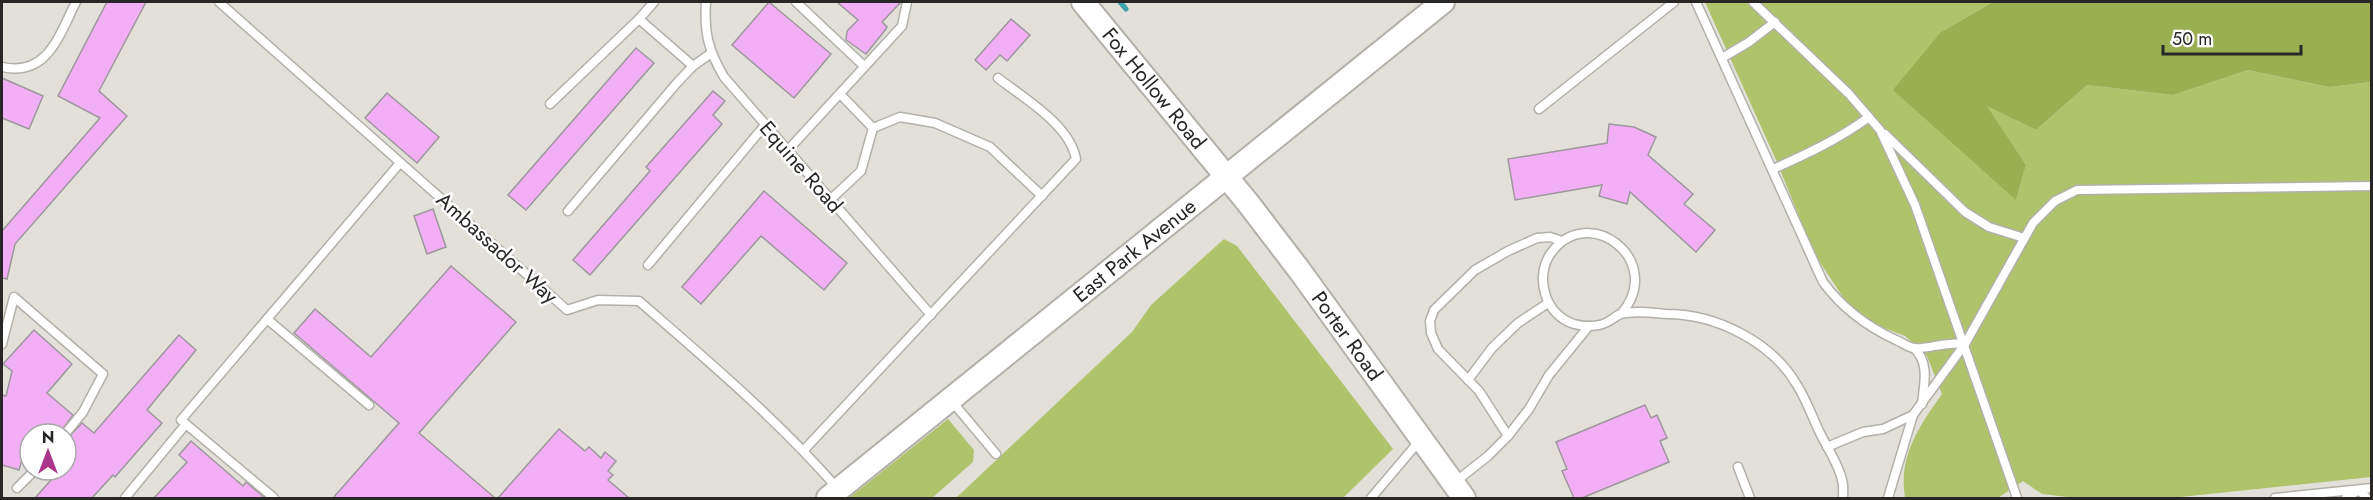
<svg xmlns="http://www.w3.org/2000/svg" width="2373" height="500" font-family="Jost,sans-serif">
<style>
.green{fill:#afc36b}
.forest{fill:#9aae52}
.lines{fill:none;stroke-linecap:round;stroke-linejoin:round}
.stream{stroke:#40a1ad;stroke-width:5}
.building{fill:#f2aff5;stroke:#9d989d;stroke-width:1.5}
.lane-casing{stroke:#b2b0a9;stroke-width:11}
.secondary-casing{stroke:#b2b0a9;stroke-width:26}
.lane{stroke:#fff;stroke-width:8}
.secondary{stroke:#fff;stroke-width:22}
.labels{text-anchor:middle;stroke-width:5;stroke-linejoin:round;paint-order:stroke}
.street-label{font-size:21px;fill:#282725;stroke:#fff}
</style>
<rect width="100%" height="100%" fill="#e2e0d9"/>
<g class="green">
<path d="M1705 2H1993L1941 32 2016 200 2026 165 1986 105 2036 130 2087 85 2173 95 2248 70 2329 87 2371 82V477L2171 498H2076L2042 494 2023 481 1998 498 1905 497C1898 456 1920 425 1942 394L1927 356 1905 336 1871 323 1847 303 1815 255 1776 160Z"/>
<polygon points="1224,239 1237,246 1393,449 1343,498 956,498 1132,332 1151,305"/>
<polygon points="948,419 974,450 973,462 932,498 849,498"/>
</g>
<polygon class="forest" points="1993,2 2371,2 2371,82 2329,87 2248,70 2173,95 2087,85 2036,130 1987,106 2026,165 2016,200 1893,90 1941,32"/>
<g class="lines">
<polyline class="stream" points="1120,2 1126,9"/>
</g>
<g class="building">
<polygon points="107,2 146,2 99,91 127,116 15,244 7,279 2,278 2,231 100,118 58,96"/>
<polygon points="769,2 831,54 794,98 732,45"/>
<polygon points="837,2 901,2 882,22 887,27 886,29 866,54 846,40 847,31 858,20"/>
<polygon points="1011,19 1030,35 1007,61 1000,55 986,70 975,60"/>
<polygon points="636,48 654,63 526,210 508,195"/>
<polygon points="2,78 43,96 29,129 2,118"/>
<polygon points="713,91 725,101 713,115 722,124 590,275 573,260 650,171 646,167"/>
<polygon points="387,93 439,137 417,163 365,118"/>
<polygon points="1609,124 1634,127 1656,137 1648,155 1693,194 1684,204 1715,230 1696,252 1630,192 1627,204 1599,196 1602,185 1515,200 1508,159 1607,143"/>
<polygon points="764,191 847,263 824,290 761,236 701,304 682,287"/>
<polygon points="433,209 446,247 427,254 414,216"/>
<polygon points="451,266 516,322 419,433 495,498 333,498 399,423 294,333 315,309 371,357"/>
<polygon points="34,330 72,364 47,393 73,415 59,434 29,434 19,470 2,465 2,395 6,396 12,371 3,364"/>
<polygon points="179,335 196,350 147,410 162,423 115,477 113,475 92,498 35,498 60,470 66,470 66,440 82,423 94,433"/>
<polygon points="1645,405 1651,418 1657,415 1667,438 1660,441 1669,462 1582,498 1574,498 1562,471 1567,469 1556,442"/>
<polygon points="559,429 585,451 589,447 601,458 605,452 616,461 608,471 613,475 608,480 629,498 498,498"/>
<polygon points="191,441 243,486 246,482 265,498 154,498 187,462 179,455"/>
</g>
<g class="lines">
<defs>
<g id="lane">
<path d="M219 2 567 310 598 300 639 301C708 361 778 420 838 489"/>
<path d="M706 2C704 32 708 50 724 77L931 315"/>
<polyline points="796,2 864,66"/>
<path d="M1696 2 1823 282C1842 308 1866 326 1896 340 1901 342 1908 347 1913 348 1925 350 1947 341 1965 344"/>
<polyline points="1753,2 1849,94 1880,130 1915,205 2017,498"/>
<polyline points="639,19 654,2"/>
<polyline points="1722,58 1749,42 1775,22"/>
<path d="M2 67C48 77 59 35 76 2"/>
<polyline points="840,94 873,128"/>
<polyline points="550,104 639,19 693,66"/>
<polyline points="1539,109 1674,2"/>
<polyline points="1885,134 1965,212 1989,227 2024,238"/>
<polyline points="788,150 902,26 907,2"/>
<path d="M1773 169C1807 154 1839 139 1869 117"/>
<polyline points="830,200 861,171 873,128 900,117 935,123 990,147 1042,196"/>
<polyline points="568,211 676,84 693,66 710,54"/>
<polyline points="648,265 765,125"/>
<path d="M1621 314C1667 261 1588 201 1551 253 1534 277 1545 315 1574 324 1585 327 1600 327 1609 321 1613 319 1617 315 1621 314 1634 310 1653 313 1667 314 1716 314 1772 342 1797 385 1807 401 1813 419 1821 435 1828 449 1839 465 1842 480 1844 486 1843 493 1843 498"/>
<polyline points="267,319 369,405"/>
<polyline points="2,344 14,297 103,374 83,412 65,434"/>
<path d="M1914 348C1930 363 1924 384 1922 404"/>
<polyline points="1468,380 1492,348 1518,323 1548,303"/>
<polyline points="950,399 996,454"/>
<polyline points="1508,436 1479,391 1438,349 1431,333 1430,321 1434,310 1475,270 1508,251 1537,238 1550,237 1562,241"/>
<polyline points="1827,447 1863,432 1883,429 1913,415"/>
<path d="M804 450 1076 159C1070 125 1025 99 998 78"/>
<polyline points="1738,467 1750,498"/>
<polyline points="1455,482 1488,456 1508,436 1529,409 1549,375 1589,326"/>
<polyline points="17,488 35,470"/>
<polyline points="125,498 186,424"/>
<polyline points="274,498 181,420 400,163"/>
<polyline points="1371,498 1421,439"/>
<polyline points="1888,498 1913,415 1965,344 2033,223 2055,201 2077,190 2372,186"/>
<polyline points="2275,498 2372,488"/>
<polyline points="2346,498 2359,490 2367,498"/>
</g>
<g id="secondary">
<path id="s1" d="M1083 2 1248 203 1300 271 1464 498"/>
<path id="s2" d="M828 498 1443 2"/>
</g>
</defs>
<use href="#lane" class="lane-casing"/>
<use href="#secondary" class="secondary-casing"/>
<use href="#lane" class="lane"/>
<use href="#secondary" class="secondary"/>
</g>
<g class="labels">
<g class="street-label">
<text dy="7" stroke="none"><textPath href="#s1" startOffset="112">Fox Hollow Road</textPath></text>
<text transform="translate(801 167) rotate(49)" y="7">Equine Road</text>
<text transform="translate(497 248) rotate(42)" y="7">Ambassador Way</text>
<text dy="7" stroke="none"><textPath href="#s2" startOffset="394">East Park Avenue</textPath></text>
<text dy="7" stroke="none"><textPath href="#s1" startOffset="426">Porter Road</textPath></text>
</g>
</g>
<rect width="2373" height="500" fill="none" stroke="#282725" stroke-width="6"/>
<g transform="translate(48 452)"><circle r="28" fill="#ffffff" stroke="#a9a9a8" stroke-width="1.5"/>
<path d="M0-4.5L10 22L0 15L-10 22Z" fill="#ac358c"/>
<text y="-9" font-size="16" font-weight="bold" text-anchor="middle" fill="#282725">N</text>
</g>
<path d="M2163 45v9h138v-9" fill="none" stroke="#282725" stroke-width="3"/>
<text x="2172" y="45" font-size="18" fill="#282725" stroke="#ffffff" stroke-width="4.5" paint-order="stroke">50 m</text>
</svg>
